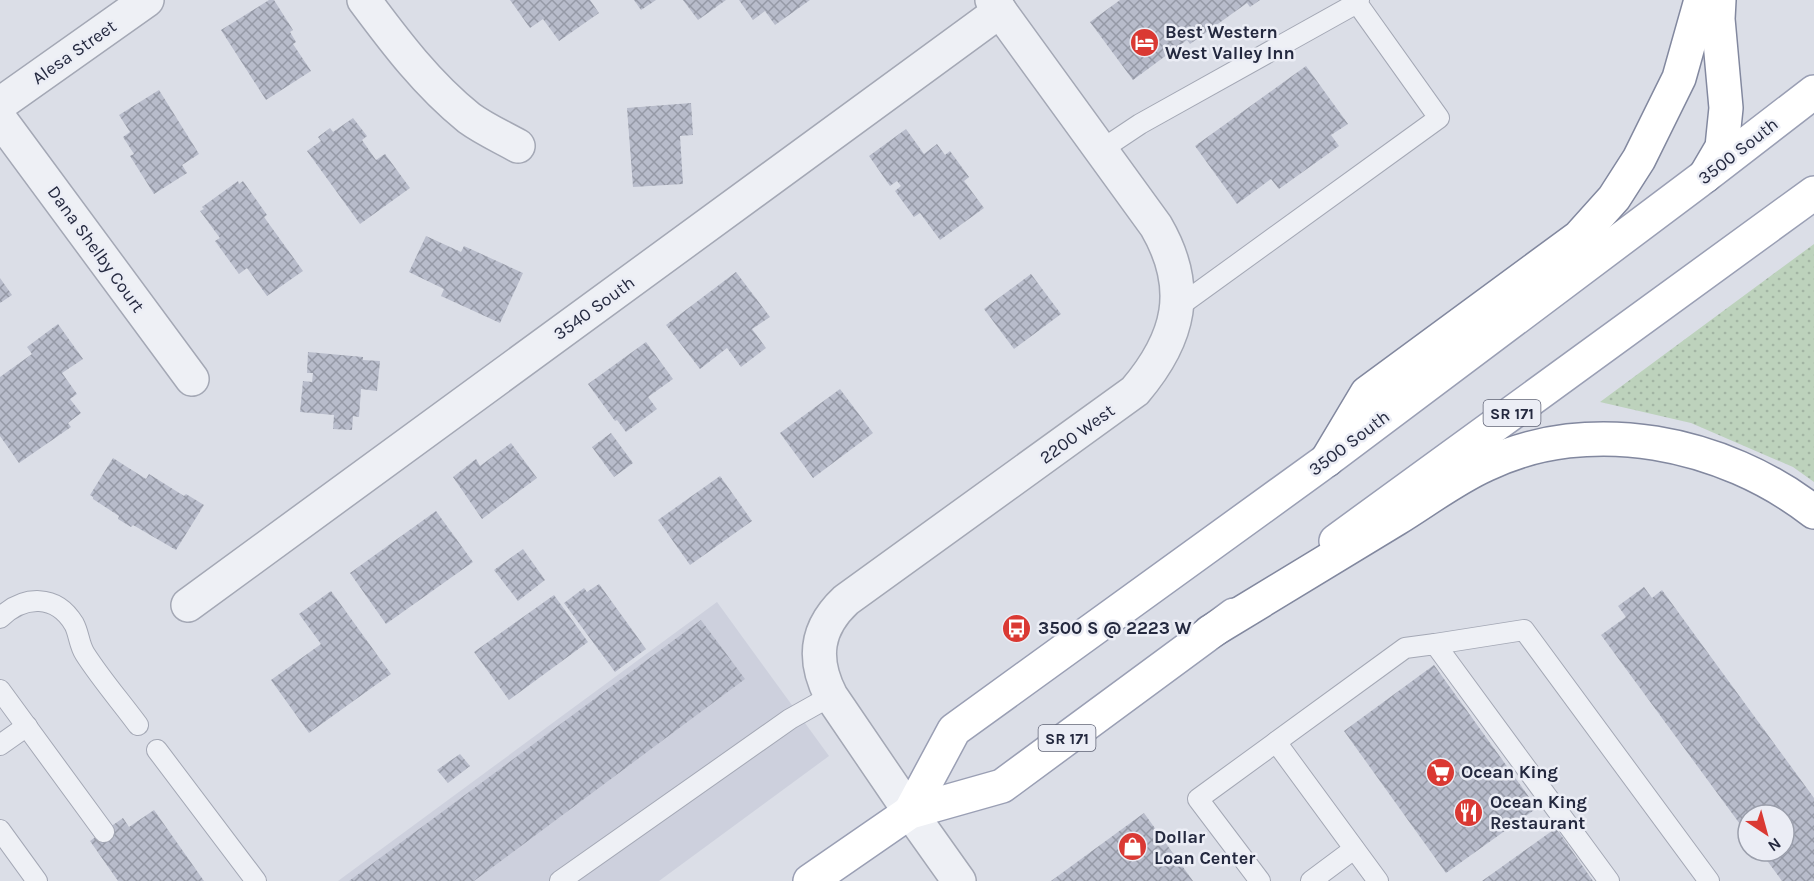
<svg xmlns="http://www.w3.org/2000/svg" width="1814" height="881" font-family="Karla,sans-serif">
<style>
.built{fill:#cdd0dd}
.grass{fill:url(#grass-dots)}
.building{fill:url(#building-cross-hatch)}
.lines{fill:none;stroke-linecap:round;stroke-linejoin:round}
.service-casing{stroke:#a4a8b5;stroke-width:22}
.minor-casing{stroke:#a4a8b5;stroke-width:36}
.tertiary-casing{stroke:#a4a8b5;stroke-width:36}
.primary-casing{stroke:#9a9fb4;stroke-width:36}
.motorway-casing{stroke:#82889f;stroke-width:36}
.service{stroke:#eef0f5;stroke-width:20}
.minor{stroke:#eef0f5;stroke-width:33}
.tertiary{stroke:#eef0f5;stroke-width:33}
.primary{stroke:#fff;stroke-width:33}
.motorway{stroke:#fff;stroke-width:33}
.labels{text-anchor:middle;stroke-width:5;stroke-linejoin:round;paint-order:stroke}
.shield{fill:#ebedf5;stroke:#606476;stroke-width:1.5}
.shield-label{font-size:16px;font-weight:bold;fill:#24293f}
.poi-label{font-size:18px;font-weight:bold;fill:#24293f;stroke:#ebedf5;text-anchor:start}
.street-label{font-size:18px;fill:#24293f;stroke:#ebedf5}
</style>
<defs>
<pattern id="grass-dots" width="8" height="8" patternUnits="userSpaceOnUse" patternTransform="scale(1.5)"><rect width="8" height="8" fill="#bdd2bc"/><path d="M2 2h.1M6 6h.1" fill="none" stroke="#a2b4a3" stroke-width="1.8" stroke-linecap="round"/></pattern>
<pattern id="building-cross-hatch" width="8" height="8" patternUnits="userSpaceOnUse" patternTransform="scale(1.5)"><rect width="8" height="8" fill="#b8bccb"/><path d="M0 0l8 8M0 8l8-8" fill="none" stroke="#9599a6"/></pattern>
</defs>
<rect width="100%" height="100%" fill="#dbdee7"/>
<polygon class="built" points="717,602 829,756 659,881 338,881"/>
<polygon class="grass" points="1814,244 1814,482 1793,467 1691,423 1600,402"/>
<g class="building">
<polygon points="269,0 274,0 293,30 290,32 296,42 293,44 311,71 266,100 221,30"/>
<polygon points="510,0 590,0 599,13 559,41 543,19 530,28"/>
<polygon points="634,0 656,0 641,10"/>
<polygon points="683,0 726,0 698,20"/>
<polygon points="739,0 810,0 775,25 765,11 753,20"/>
<polygon points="1120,0 1260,0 1250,7 1247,3 1190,44 1187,40 1133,80 1090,22"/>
<polygon points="1306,66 1348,124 1331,135 1339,146 1279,189 1271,179 1237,204 1195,146"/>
<polygon points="159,90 199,154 182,165 187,173 154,194 130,156 134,154 123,137 130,132 119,115"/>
<polygon points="691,103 693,135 680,136 683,184 633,187 627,108"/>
<polygon points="353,118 367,136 362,140 376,160 385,154 410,188 360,224 307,151 321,141 318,137 330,128 333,132"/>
<polygon points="906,129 924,154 937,144 945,155 950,151 969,177 964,181 984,208 940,240 920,213 914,217 895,191 901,186 897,181 890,186 869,156"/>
<polygon points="238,181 239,184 243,181 267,215 264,217 303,271 267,296 247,268 239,274 215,241 220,238 200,211 204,209 202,207"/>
<polygon points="426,236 461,252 464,246 523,273 500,323 441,296 444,289 409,272"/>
<polygon points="736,272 770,317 752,329 766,348 741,367 727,348 700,369 666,325"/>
<polygon points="1031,274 1061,314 1014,349 984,309"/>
<polygon points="0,278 12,295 0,303"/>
<polygon points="58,324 83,359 62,373 77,394 70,399 81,413 68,423 71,427 19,463 0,436 0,377 32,354 27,347"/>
<polygon points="646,342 673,379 648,397 657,409 626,432 617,420 615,421 588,384"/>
<polygon points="308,352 363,357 363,360 380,361 377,391 361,389 359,417 353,416 352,430 333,429 334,415 300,412 303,381 312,382 313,373 307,373"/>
<polygon points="840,389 873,433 813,478 780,433"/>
<polygon points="611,433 633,463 614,477 592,447"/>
<polygon points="511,443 537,478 482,519 453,477 476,459 480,466"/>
<polygon points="113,458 146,479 149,474 184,496 186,494 204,505 176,550 133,525 131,527 118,519 119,516 93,499 93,497 90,495"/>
<polygon points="720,476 752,521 690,565 658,520"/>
<polygon points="436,511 473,562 386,624 350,573"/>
<polygon points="523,549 545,580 518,601 494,570"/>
<polygon points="599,584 646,649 615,672 564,603 584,588 587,592"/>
<polygon points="1644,587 1652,598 1662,590 1814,798 1814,881 1782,881 1760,851 1784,851 1784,815 1748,815 1748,835 1601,635 1626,617 1618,606"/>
<polygon points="331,591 391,674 309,733 271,680 321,644 299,614"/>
<polygon points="554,595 588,642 509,700 474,652"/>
<polygon points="701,620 745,679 474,881 349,881"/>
<polygon points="1434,665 1537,808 1446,873 1344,731"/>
<polygon points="460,754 470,766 448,783 437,770"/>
<polygon points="154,810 204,881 118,881 90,841 123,818 129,827"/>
<polygon points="1144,813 1193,881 1051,881"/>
<polygon points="1556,828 1593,881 1482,881"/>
</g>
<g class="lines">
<defs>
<g id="service">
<polyline points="1101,150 1140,124 1357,3"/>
<polyline points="1178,307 1439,118 1357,3 1359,0"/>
<path d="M0 618C24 595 56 594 74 624 79 633 79 645 85 654 101 679 121 702 138 725"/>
<polyline points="1435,644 1524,630 1709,881"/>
<polyline points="0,690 104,832"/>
<polyline points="1276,742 1378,881"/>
<polyline points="0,745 27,726"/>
<polyline points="157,750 256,881"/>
<polyline points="0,830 37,881"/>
<polyline points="560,881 790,719 831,696"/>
<polyline points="1260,881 1198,799 1405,648 1435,644 1609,881"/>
<polyline points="1311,881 1354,849"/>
</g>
<g id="minor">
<path d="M364 0C396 43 427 84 469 118 484 129 502 137 518 146"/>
<polyline points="0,104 147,0"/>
<polyline points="0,119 192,379"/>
<polyline points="188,605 1000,11"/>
</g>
<path id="tertiary" d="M959 881 910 812 831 696C812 659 816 628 846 600L1135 391C1180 338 1192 288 1156 226L992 0"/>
<g id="primary">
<polyline points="1336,541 1814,193"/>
<polyline points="910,812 954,730 1327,460 1705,176 1814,92"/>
<polyline points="810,881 910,812 1002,786 1234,615"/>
</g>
<g id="motorway">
<polyline points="1705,176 1722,147 1726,108 1718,19 1719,0"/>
<polyline points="1327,460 1367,393 1579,237 1614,198 1639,159 1679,78 1701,0"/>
<path d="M1210 632C1272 595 1334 557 1396 519 1424 502 1454 479 1485 465 1590 414 1724 442 1814 512"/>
</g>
</defs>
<use href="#service" class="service-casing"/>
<use href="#minor" class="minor-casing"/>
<use href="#tertiary" class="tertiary-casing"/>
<use href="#primary" class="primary-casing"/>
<use href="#motorway" class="motorway-casing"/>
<use href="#service" class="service"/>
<use href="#minor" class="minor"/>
<use href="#tertiary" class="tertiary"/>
<use href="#primary" class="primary"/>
<use href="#motorway" class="motorway"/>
</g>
<defs>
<symbol id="hotel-disc" viewBox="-11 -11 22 22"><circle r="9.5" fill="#da3933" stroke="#ebedf5"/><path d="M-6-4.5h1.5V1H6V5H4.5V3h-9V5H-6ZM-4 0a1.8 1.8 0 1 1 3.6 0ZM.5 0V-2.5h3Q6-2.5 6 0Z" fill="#fff"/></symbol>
<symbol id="bus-disc" viewBox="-11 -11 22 22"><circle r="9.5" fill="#da3933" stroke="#ebedf5"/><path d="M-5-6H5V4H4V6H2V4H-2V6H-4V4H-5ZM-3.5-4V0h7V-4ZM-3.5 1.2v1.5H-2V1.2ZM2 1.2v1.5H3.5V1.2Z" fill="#fff"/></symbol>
<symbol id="supermarket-disc" viewBox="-11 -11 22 22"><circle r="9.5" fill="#da3933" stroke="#ebedf5"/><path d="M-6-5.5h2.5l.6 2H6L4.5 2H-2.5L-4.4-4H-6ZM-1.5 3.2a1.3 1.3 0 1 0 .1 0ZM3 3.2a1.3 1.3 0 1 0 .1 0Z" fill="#fff"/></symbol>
<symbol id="restaurant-disc" viewBox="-11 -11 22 22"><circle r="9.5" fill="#da3933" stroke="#ebedf5"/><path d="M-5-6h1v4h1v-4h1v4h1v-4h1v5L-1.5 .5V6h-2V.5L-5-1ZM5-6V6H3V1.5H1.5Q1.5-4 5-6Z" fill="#fff"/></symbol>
<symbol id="shop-disc" viewBox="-11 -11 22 22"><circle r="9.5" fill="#da3933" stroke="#ebedf5"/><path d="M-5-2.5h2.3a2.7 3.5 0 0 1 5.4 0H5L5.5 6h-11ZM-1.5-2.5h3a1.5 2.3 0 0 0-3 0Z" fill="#fff"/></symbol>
</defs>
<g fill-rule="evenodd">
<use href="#hotel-disc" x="1128" y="26" width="33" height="33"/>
<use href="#bus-disc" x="1000" y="612" width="33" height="33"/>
<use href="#supermarket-disc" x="1424" y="756" width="33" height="33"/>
<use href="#restaurant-disc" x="1452" y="796" width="33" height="33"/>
<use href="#shop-disc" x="1116" y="830" width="33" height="33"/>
</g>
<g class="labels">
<g class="shield">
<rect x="1483.5" y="400" width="57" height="26" rx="4.5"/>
<rect x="1038.5" y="725" width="57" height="26" rx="4.5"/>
</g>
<g class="shield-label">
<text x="1512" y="419">SR 171</text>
<text x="1067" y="744">SR 171</text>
</g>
<g class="poi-label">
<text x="1165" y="38">Best Western<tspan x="1165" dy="21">West Valley Inn</tspan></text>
<text x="1038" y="634">3500 S @ 2223 W</text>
<text x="1461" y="778">Ocean King</text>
<text x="1490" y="808">Ocean King<tspan x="1490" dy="21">Restaurant</tspan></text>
<text x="1154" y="843">Dollar<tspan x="1154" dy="21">Loan Center</tspan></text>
</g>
<g class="street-label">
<text transform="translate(74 52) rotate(-35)" y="6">Alesa Street</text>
<text transform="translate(1738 151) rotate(-38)" y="6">3500 South</text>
<text transform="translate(96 249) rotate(54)" y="6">Dana Shelby Court</text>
<text transform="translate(594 308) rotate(-36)" y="6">3540 South</text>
<text transform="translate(1077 434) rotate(-36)" y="6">2200 West</text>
<text transform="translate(1349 443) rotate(-37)" y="6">3500 South</text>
</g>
</g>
<g transform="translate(1766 833) rotate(144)"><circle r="28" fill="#ebedf5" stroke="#9b9fac" stroke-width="1.5"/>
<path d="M0-4.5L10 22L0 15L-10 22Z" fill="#da3933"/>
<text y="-9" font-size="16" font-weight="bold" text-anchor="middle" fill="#24293f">N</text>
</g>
</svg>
